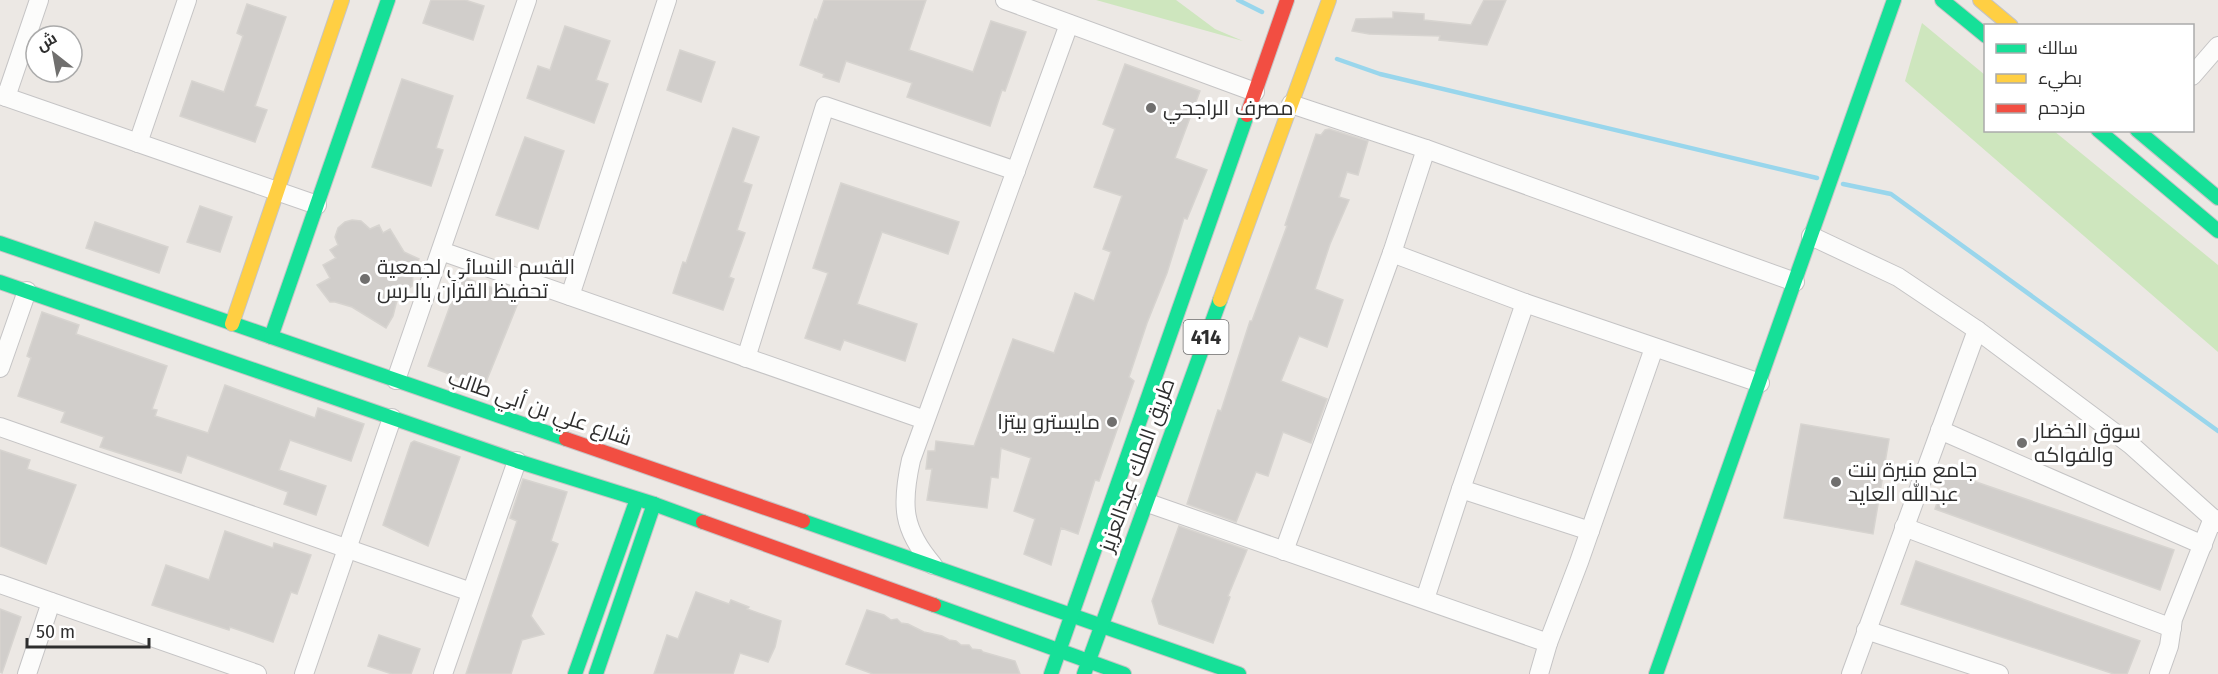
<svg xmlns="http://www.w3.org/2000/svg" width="2218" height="674" font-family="'Fira Sans',Cairo,sans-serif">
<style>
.green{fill:#cee6be}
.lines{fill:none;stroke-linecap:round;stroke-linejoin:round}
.stream{stroke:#99d6ec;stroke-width:4.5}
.building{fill:#d1cecb;stroke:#d7d4d0;stroke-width:1.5}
.street-casing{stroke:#c5c4c5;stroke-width:20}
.fast-casing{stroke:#c5c4c5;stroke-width:16}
.slow-casing{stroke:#c5c4c5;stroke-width:16}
.jam-casing{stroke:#c5c4c5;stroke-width:16}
.street{stroke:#fcfcfb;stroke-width:18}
.fast{stroke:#16e098;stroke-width:14}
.slow{stroke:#ffcf43;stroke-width:14}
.jam{stroke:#f24e42;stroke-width:14}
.poi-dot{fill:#706f6e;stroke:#fff;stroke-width:2}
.labels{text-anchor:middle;stroke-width:6;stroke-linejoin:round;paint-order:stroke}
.shield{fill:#fff;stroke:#6d6d6d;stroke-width:1.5}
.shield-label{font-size:20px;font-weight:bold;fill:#2e2e2e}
.poi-label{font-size:21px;fill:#2e2e2e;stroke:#fff;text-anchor:start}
.street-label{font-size:21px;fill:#2e2e2e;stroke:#fff}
</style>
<rect width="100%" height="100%" fill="#ece8e4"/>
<g class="green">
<polygon points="1096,0 1176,0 1215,29 1243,41"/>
<polygon points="1922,23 1985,75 1986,130 2054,131 2218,265 2218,352 1905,81"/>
</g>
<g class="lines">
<g class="stream">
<polyline points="1238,0 1262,12"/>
<polyline points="1337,59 1380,74 1817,178"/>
<polyline points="1843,184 1891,194 2218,431"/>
</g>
</g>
<g class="building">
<polygon points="431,0 465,0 484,6 473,40 423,23"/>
<polygon points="824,0 926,0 909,50 973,72 991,21 1026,32 1005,91 1002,90 990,126 907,97 912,83 846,61 839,82 823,77 824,74 800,65 815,19 817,20"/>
<polygon points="1484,0 1506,0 1487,45 1439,40 1440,36 1369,34 1352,31 1356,19 1393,18 1393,12 1424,14 1424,20 1471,25"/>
<polygon points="247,4 286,17 255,106 267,110 255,142 180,116 192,81 224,92 243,36 237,33"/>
<polygon points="565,26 610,41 596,80 608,84 594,123 527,98 538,66 550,70"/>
<polygon points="680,50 715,62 701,102 667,90"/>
<polygon points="1125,64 1200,91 1175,158 1207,170 1187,219 1184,218 1167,273 1147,323 1129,377 1134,381 1099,481 1095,480 1078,534 1061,528 1051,565 1024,554 1035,519 1014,511 1031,458 1001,448 998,478 991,477 987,508 927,500 932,469 926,469 928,451 935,451 936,441 974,446 1013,339 1054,353 1075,293 1094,301 1111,252 1103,249 1122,196 1094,187 1115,129 1103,124"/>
<polygon points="402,79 453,96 436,148 443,150 431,186 372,167"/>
<polygon points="733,128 759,137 743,182 752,185 737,230 745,233 729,277 734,279 723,310 673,293 683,262 686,263"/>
<polygon points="1329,129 1368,141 1358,175 1347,172 1339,197 1349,200 1330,244 1315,289 1343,300 1327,347 1299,336 1281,381 1327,399 1311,443 1283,432 1268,476 1256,472 1236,522 1187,504 1218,410 1221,411 1250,321 1252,321 1287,226 1285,225 1316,134 1321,135 1325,130"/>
<polygon points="525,137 564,151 538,229 496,215"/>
<polygon points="841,183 959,222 948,254 882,232 857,304 917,324 905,361 844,340 840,350 805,338 828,273 813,268"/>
<polygon points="200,206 232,217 220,252 187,242"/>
<polygon points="352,220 361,221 370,229 379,225 383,233 390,229 404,252 419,259 413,274 412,286 398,296 393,316 386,328 352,307 335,302 330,302 317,285 330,278 323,265 336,258 330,250 338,245 335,237 338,228 345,222"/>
<polygon points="95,222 168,247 159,273 86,248"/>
<polygon points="461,276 520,298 484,387 428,366"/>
<polygon points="42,312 79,325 76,334 167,366 152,409 157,410 155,416 208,433 225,385 315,418 318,408 364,424 351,461 290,440 279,470 326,486 316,515 284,504 288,492 187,455 181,473 100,447 104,437 61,422 65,412 18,396 31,358 27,356"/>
<polygon points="1801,424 1889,439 1873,534 1784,518"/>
<polygon points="414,441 460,457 428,546 383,525 411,443"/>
<polygon points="0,450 30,460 27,469 76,485 46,564 0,546"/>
<polygon points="1947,472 2174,550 2160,590 1935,509"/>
<polygon points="523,479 567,492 551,541 558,544 531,616 544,634 522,640 511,674 466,674 517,521 510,518"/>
<polygon points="1179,526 1247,550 1228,596 1230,597 1213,643 1159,624 1152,601"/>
<polygon points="225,531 273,548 274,543 311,555 297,594 291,592 273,642 230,627 229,630 152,605 166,565 209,580"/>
<polygon points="1916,561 2140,641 2127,674 2114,674 1901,604"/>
<polygon points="696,592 729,604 731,600 749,607 747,609 781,621 775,647 768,662 740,653 733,674 654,674 667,635 678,639"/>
<polygon points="0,609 21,617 2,673 0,672"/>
<polygon points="867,610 884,615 891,620 897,619 901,623 908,624 924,632 942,636 949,640 956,641 961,645 969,645 972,649 981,650 983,652 1015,661 1020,674 873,674 846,664"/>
<polygon points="379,635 420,649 411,674 392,674 368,666"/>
</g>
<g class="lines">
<defs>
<g id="street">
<polyline points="1005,0 1255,92"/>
<polyline points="2192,76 2218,46"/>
<polyline points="0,95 317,205"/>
<polyline points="6,97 39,0"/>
<polyline points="1291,104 1426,149 1795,282"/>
<polyline points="138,143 187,0"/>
<polyline points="1811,236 1898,277 1977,330 2131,445 2218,523"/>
<polyline points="441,251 925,420"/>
<polyline points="1392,253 1525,303 1760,383"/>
<polyline points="570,296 667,0"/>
<polyline points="746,358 825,106 1016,171"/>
<polyline points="0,368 27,291"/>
<polyline points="396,380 527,0"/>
<polyline points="0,427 471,592"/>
<polyline points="1940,430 2203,545"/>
<polyline points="1461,489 1590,531"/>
<polyline points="1145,502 1548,643"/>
<polyline points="1904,527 2172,628"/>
<polyline points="1284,551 1392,253 1426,149"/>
<path d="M933 565C902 529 901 505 911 460L1069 24"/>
<polyline points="0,584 257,674"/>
<polyline points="1425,599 1461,489 1525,303"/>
<polyline points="1866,630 1999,674"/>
<polyline points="27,674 51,602"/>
<polyline points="304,674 392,418"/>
<polyline points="443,674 517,461"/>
<polyline points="1539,674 1548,643 1579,562 1654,348"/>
<polyline points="1851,674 1977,330"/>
<polyline points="2159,674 2169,646 2173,619 2213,518"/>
</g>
<g id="fast">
<polyline points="1942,0 1986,36"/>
<polyline points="2098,130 2218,231"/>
<polyline points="2137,130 2218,198"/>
<polyline points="0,243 566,439"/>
<polyline points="0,282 517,461 654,504 703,522"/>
<polyline points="271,337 388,0"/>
<polyline points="803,521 1239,674"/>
<polyline points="934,605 1124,674"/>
<polyline points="575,674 637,499"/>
<polyline points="596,674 654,504"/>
<polyline points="1051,674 1247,115"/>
<polyline points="1084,674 1220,300"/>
<polyline points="1656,674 1894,0"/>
</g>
<g id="slow">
<polyline points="1980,0 2011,26"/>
<polyline points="1220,300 1329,0"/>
<polyline points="232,324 342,0"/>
</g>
<g id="jam">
<polyline points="1247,115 1287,0"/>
<polyline points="566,439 803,521"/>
<polyline points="703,522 934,605"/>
</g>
</defs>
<use href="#street" class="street-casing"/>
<use href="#fast" class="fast-casing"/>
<use href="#slow" class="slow-casing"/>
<use href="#jam" class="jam-casing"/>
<use href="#street" class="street"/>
<use href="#fast" class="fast"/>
<use href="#slow" class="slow"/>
<use href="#jam" class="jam"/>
</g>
<g class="poi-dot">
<circle cx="1151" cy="108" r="6"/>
<circle cx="365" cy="279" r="6"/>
<circle cx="1112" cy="422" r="6"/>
<circle cx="2022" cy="443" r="6"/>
<circle cx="1836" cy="482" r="6"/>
</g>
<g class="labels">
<rect class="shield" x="1183.5" y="320" width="45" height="34" rx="4.5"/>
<g class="shield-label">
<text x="1206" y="344">414</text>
</g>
<g class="poi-label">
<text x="1163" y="115">مصرف الراجحي</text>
<text x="377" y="274">القسم النسائي لجمعية<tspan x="377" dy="24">تحفيظ القرآن بالـرس</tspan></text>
<text x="1100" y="429" text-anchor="end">مايسترو بيتزا</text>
<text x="2034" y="438">سوق الخضار<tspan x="2034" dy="24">والفواكه</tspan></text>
<text x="1848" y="477">جامع منيرة بنت<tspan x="1848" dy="24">عبدالله العايد</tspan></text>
</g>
<g class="street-label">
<text transform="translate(540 408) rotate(19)" y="7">شارع علي بن أبي طالب</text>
<text transform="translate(1137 465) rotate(-70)" y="7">طريق الملك عبدالعزيز</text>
</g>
</g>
<rect x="1984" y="24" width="210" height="108" fill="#ffffff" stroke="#ababab" stroke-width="1.5"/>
<rect x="1996" y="44" width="30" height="9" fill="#16e098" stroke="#ababab" stroke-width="1.5"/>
<text x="2038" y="54" font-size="18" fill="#2e2e2e">سالك</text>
<rect x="1996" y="74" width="30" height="9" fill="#ffcf43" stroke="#ababab" stroke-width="1.5"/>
<text x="2038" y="84" font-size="18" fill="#2e2e2e">بطيء</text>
<rect x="1996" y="104" width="30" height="9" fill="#f24e42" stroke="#ababab" stroke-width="1.5"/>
<text x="2038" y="114" font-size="18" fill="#2e2e2e">مزدحم</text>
<g transform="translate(54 54) rotate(329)"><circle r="28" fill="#ffffff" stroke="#ababab" stroke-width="1.5"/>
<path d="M0-4.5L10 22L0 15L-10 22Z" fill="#706f6e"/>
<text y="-9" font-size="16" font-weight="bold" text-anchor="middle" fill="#2e2e2e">ش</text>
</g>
<path d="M27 638v9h122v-9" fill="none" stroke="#2e2e2e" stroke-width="3"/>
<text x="36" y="638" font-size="18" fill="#2e2e2e" stroke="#ffffff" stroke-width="4.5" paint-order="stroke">50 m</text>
</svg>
